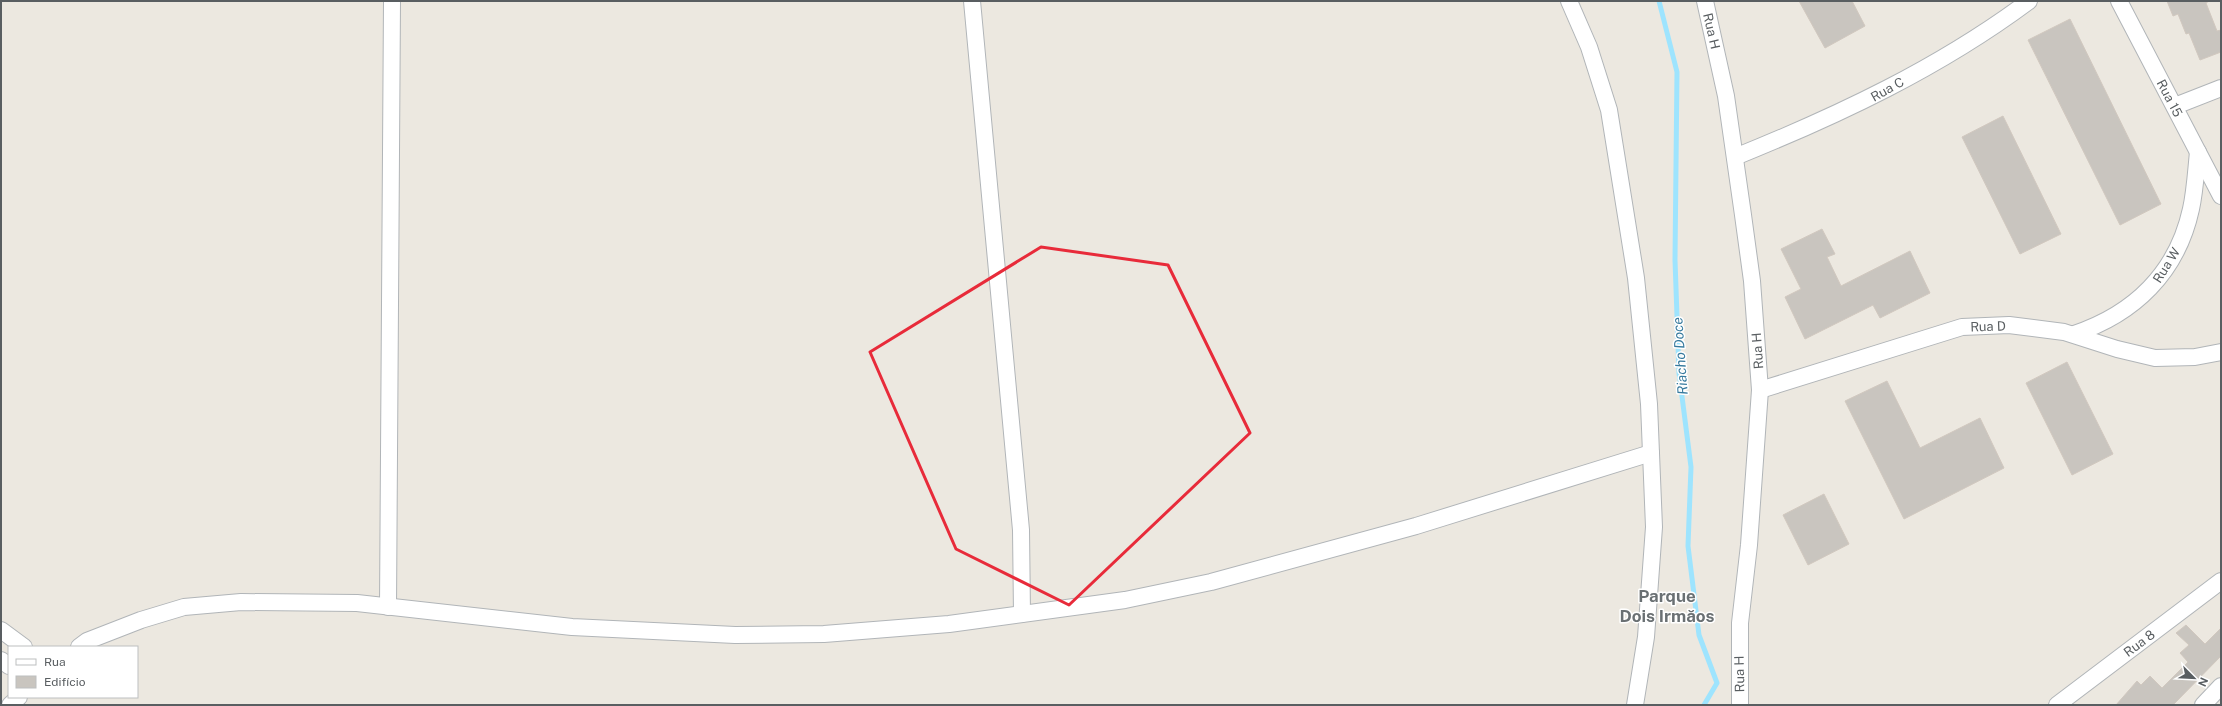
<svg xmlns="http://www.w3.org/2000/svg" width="2222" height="706" font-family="'Public Sans',sans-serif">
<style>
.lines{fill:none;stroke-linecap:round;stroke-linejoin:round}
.stream{stroke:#9ee4fe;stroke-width:5}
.building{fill:#c9c5bf;stroke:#d1c8bf}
.minor-casing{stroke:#b1b5b8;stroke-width:18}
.minor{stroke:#fff;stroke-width:16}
.marked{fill:none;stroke:#e82b3a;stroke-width:3;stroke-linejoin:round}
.labels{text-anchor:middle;stroke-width:3;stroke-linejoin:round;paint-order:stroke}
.street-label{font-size:13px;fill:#595e61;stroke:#fff}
.water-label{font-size:14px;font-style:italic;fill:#377a9e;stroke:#fff}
.district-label{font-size:17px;font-weight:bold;fill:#6a7073;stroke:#fff}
</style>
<rect width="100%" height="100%" fill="#ece8e0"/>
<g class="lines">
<polyline class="stream" points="1659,1 1677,72 1675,260 1679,373 1691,467 1688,546 1699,635 1717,683 1704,705"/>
</g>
<g class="building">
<polygon points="1799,1 1852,1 1865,26 1825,48"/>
<polygon points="2167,1 2209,1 2206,3 2217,31 2221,30 2221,52 2200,60 2189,33 2186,34 2178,14 2173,16"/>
<polygon points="2070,19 2161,204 2120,225 2028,40"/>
<polygon points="2003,116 2061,234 2020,254 1962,137"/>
<polygon points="1822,229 1835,254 1827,257 1841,286 1910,251 1930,293 1880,318 1873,305 1805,339 1785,297 1801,289 1781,249"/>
<polygon points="2067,362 2113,454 2072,475 2026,383"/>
<polygon points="1887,381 1920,448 1980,418 2004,468 1904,519 1845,401"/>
<polygon points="1824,494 1849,544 1808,565 1783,515"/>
<polygon points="2186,625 2205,644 2221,628 2221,656 2173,705 2116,705 2137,681 2141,685 2150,676 2162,688 2188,662 2180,653 2189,645 2176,633"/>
</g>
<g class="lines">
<defs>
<g id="minor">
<polyline points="972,1 1021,530 1022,614"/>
<polyline points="1569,1 1589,47 1609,110 1636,278 1649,404 1654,527 1646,637 1635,705"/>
<polyline points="1705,1 1726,96 1743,215 1752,281 1760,390 1749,545 1740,623 1740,705"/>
<polyline points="2119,1 2221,196"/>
<polyline points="2175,106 2221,88"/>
<path d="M1735 157C1839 115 1939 68 2029 1"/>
<path d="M2074 334C2134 314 2177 273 2191 209 2195 191 2196 171 2198 152"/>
<polyline points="1760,390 1962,327 2009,325 2064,332 2117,349 2155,358 2195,357 2221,352"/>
<polyline points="388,607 392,1"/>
<polyline points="1,630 24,647"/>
<polyline points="79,647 87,641 141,620 184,607 241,602 357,603 572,627 735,635 824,634 949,624 1125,600 1211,582 1416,526 1651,453"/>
<polyline points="1,660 9,666"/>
<polyline points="10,705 19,697"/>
<polyline points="2057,705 2221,581"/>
<polyline points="2203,705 2221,686"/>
</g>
</defs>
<use href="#minor" class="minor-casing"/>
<use href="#minor" class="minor"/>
</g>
<path class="marked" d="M1041 247 1168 265 1250 433 1069 605 956 549 870 352Z"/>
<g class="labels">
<g class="street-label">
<text transform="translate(1712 31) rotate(77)" y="5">Rua H</text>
<text transform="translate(1887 89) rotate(-29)" y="5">Rua C</text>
<text transform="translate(2170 98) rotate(62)" y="5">Rua 15</text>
<text transform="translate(2166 265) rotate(-58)" y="5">Rua W</text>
<text transform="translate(1988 326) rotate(-2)" y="5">Rua D</text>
<text transform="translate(1757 351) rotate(-94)" y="5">Rua H</text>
<text transform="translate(2139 643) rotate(-37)" y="5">Rua 8</text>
<text transform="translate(1739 674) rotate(-91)" y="5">Rua H</text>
</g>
<g class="water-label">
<text transform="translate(1680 356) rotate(-94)" y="5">Riacho Doce</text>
</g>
<g class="district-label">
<text x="1667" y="602">Parque<tspan x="1667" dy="20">Dois Irmăos</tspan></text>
</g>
</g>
<rect width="2222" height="706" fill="none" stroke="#595e61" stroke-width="4"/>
<rect x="8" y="646" width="130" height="52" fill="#ffffff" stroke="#bdbfc0"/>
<rect x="16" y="659" width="20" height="6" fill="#ffffff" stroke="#bdbfc0"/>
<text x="44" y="666" font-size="12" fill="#595e61">Rua</text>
<rect x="16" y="676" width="20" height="12" fill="#c9c5bf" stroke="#bdbfc0"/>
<text x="44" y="686" font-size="12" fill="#595e61">Edifício</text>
<g transform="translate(2194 678) rotate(114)" stroke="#ffffff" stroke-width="3" paint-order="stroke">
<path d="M0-3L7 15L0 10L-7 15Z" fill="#595e61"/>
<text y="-6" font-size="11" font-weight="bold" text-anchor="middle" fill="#595e61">N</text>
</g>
</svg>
